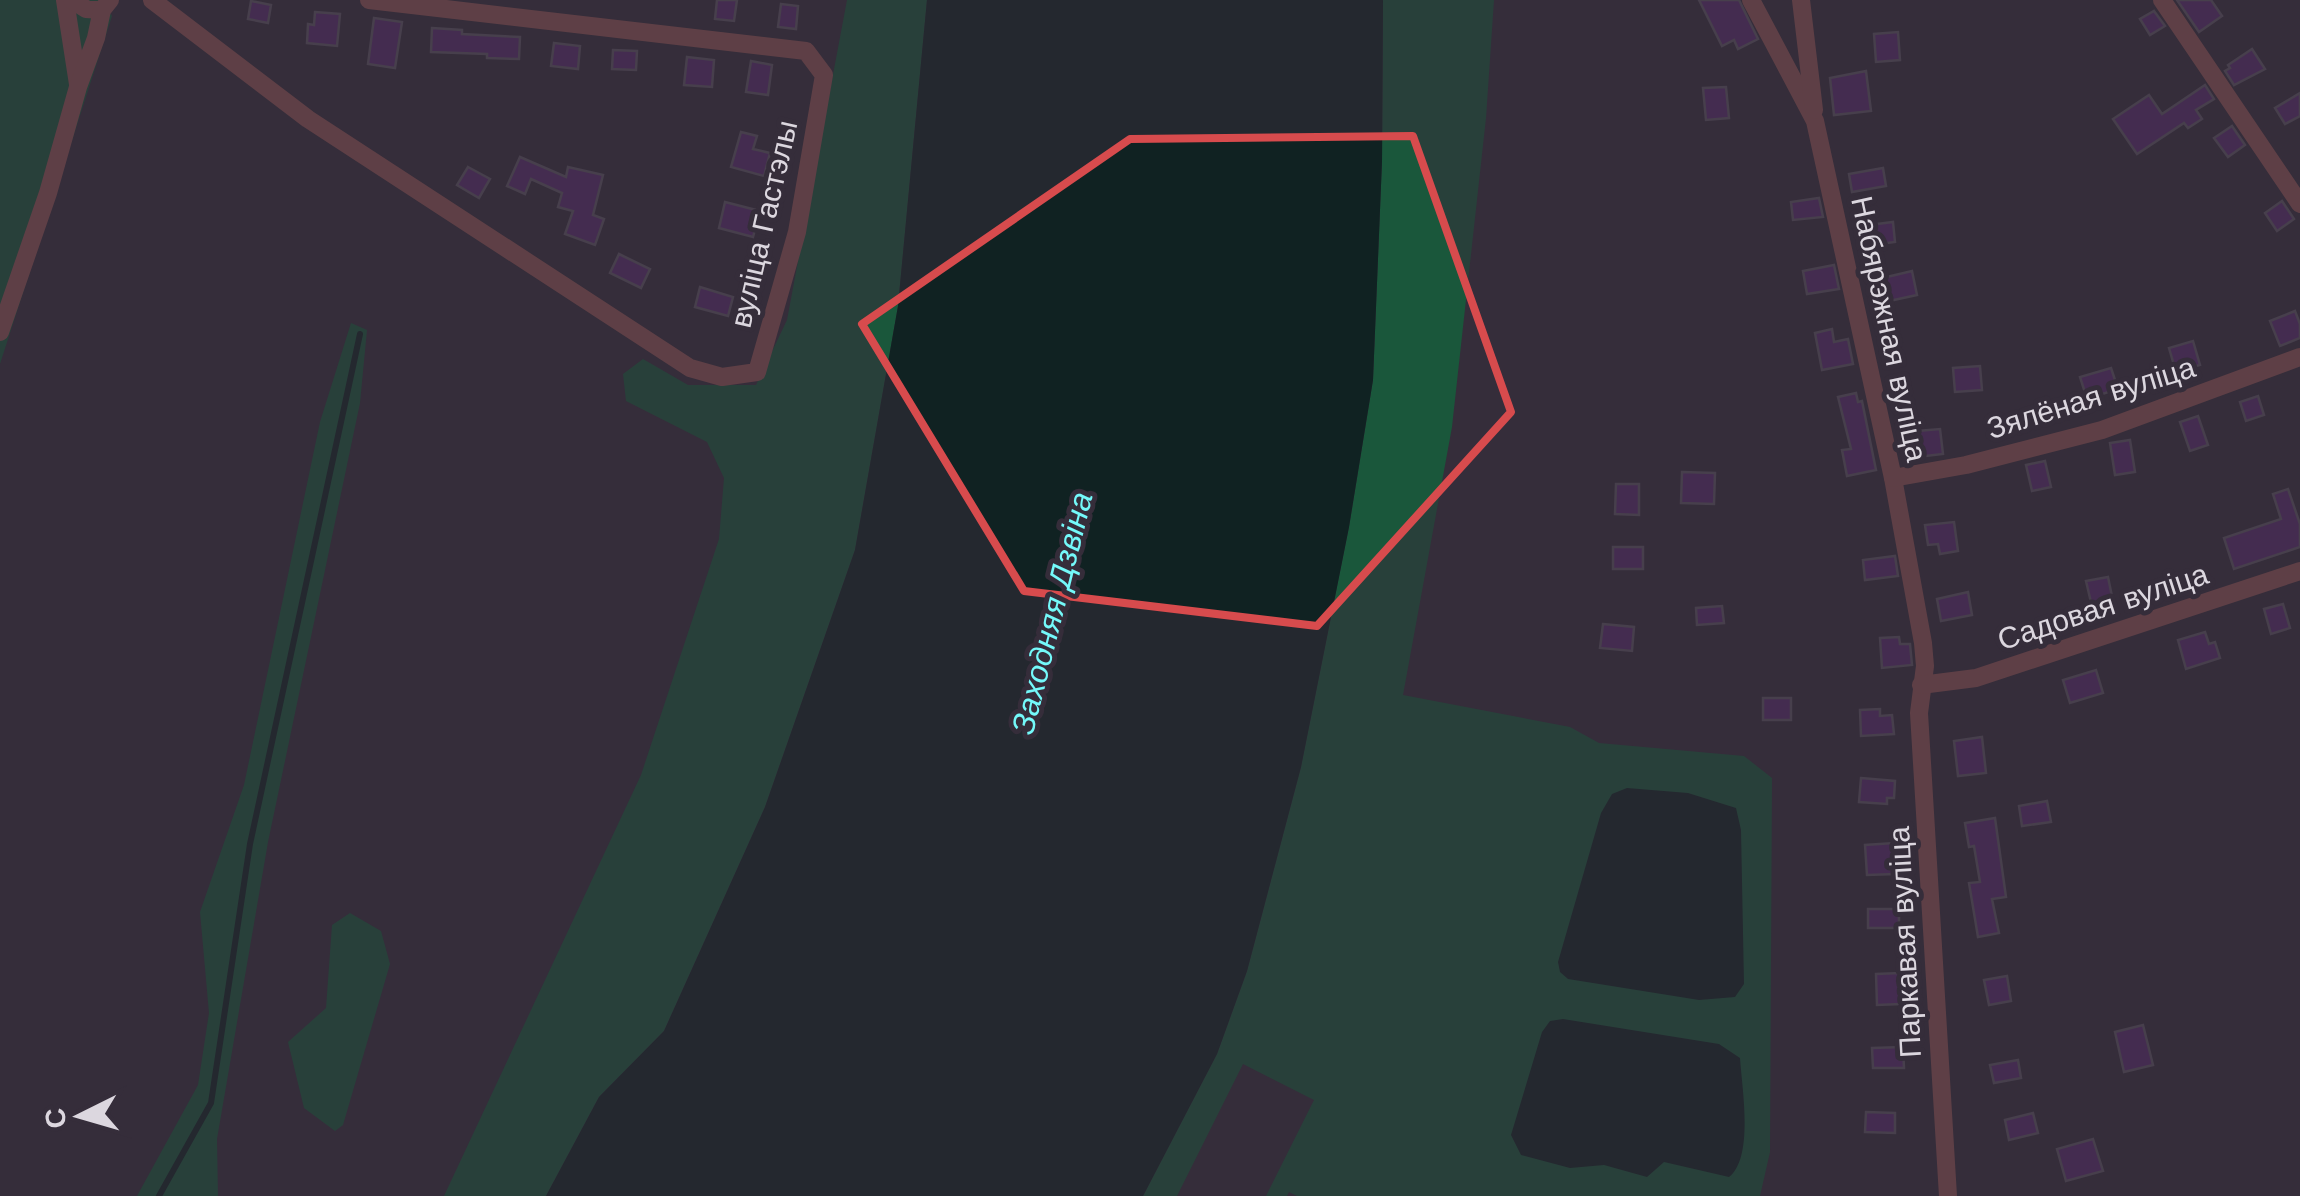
<svg xmlns="http://www.w3.org/2000/svg" width="2300" height="1196" font-family="'Work Sans',sans-serif">
<style>
.green{fill:#1a573b}
.water{fill:#102222}
.lines{fill:none;stroke-linecap:round;stroke-linejoin:round}
.stream{stroke:#102222;stroke-width:6}
.building{fill:#582b6c;stroke:#5d5462;stroke-width:2.5}
.street{stroke:#915554;stroke-width:18}
.marked{fill:none;stroke:#d74b4d;stroke-width:8;stroke-linejoin:round}
.labels{text-anchor:middle;stroke-width:10;stroke-linejoin:round;paint-order:stroke}
.street-label{font-size:30px;fill:#dcd7df;stroke:#352d3a}
.water-label{font-size:32px;font-style:italic;fill:#74f9fa;stroke:#352d3a}
</style>
<rect width="100%" height="100%" fill="#352d3a"/>
<g class="green">
<polygon points="0,0 103,0 112,16 0,364"/>
<polygon points="847,0 927,0 898,306 855,550 765,807 664,1031 599,1097 546,1196 444,1196 641,775 719,539 724,478 707,442 626,401 623,374 643,359 688,385 756,385 787,320"/>
<polygon points="1383,0 1494,0 1486,118 1452,427 1403,695 1570,727 1599,743 1744,756 1772,778 1770,1152 1760,1196 1297,1196 1289,1192 1287,1196 1266,1196 1314,1100 1243,1064 1177,1196 1143,1196 1217,1054 1247,971 1301,767 1349,527 1373,380 1382,161"/>
<polygon points="351,323 367,330 360,403 268,842 217,1139 218,1196 137,1196 198,1085 209,1013 200,912 244,785 320,422"/>
<polygon points="350,913 381,931 390,964 343,1125 335,1131 304,1108 288,1042 326,1008 332,925"/>
</g>
<g class="water">
<polygon points="927,0 1383,0 1382,161 1373,380 1349,527 1301,767 1247,971 1217,1054 1143,1196 546,1196 599,1097 664,1031 765,807 855,550 898,306"/>
<polygon points="1627,788 1688,793 1736,808 1741,830 1744,984 1735,997 1699,1000 1568,979 1560,972 1558,962 1601,813 1612,794"/>
<path d="M1563 1019 1719 1044 1740 1058C1742 1089 1754 1157 1729 1177L1664 1162 1647 1177 1604 1165 1570 1168 1521 1155 1511 1135 1542 1032 1550 1021Z"/>
</g>
<g class="lines">
<polyline class="stream" points="159,1196 211,1103 250,844 360,334"/>
</g>
<g class="building">
<polygon points="717,0 737,0 734,21 715,19"/>
<polygon points="1699,0 1739,0 1758,39 1738,49 1734,40 1722,46"/>
<polygon points="2177,0 2211,0 2222,16 2199,32"/>
<polygon points="251,1 271,5 268,23 248,19"/>
<polygon points="781,4 798,6 796,29 778,27"/>
<polygon points="2154,11 2165,26 2150,35 2140,19"/>
<polygon points="315,12 340,14 337,46 307,43 308,24 314,25"/>
<polygon points="374,18 402,22 395,68 368,64"/>
<polygon points="432,28 462,30 462,34 520,37 519,59 487,58 487,54 431,52"/>
<polygon points="1898,32 1900,60 1876,62 1874,34"/>
<polygon points="554,43 580,46 578,69 551,66"/>
<polygon points="2252,49 2265,69 2234,85 2225,71 2230,68 2228,65"/>
<polygon points="613,50 637,51 636,70 612,69"/>
<polygon points="687,57 714,60 712,87 684,85"/>
<polygon points="751,61 772,65 768,95 746,92"/>
<polygon points="1866,71 1871,111 1834,115 1830,78"/>
<polygon points="2205,85 2214,99 2196,110 2202,119 2188,128 2184,123 2137,154 2113,119 2149,95 2162,114"/>
<polygon points="1726,87 1729,118 1706,120 1703,88"/>
<polygon points="2300,93 2300,116 2285,124 2275,108"/>
<polygon points="2232,126 2245,145 2228,157 2214,138"/>
<polygon points="741,132 757,136 753,149 770,153 764,176 731,167"/>
<polygon points="520,157 566,177 568,167 603,175 593,215 604,219 595,245 565,234 573,211 558,207 562,193 531,179 525,194 507,186"/>
<polygon points="468,167 490,179 479,198 457,185"/>
<polygon points="1883,168 1886,186 1852,192 1849,174"/>
<polygon points="1819,198 1823,217 1793,220 1791,202"/>
<polygon points="2282,201 2294,219 2277,231 2265,213"/>
<polygon points="725,202 760,211 753,237 719,228"/>
<polygon points="1893,222 1895,242 1864,246 1861,226"/>
<polygon points="619,254 650,269 641,288 610,273"/>
<polygon points="1834,265 1839,289 1807,294 1803,271"/>
<polygon points="1912,271 1917,295 1880,303 1874,280"/>
<polygon points="700,287 733,297 728,316 695,307"/>
<polygon points="2295,311 2300,324 2300,338 2280,346 2270,321"/>
<polygon points="1832,329 1834,342 1848,339 1853,364 1822,370 1815,333"/>
<polygon points="2193,341 2200,365 2176,372 2169,348"/>
<polygon points="1980,366 1982,390 1955,392 1953,368"/>
<polygon points="2111,368 2118,389 2087,399 2080,377"/>
<polygon points="1856,393 1858,402 1862,401 1876,470 1847,476 1842,450 1851,449 1838,397"/>
<polygon points="2258,396 2264,415 2246,421 2240,402"/>
<polygon points="2198,416 2208,445 2190,451 2180,422"/>
<polygon points="1940,429 1943,454 1908,458 1906,432"/>
<polygon points="2130,440 2135,472 2115,475 2110,443"/>
<polygon points="2045,461 2051,487 2032,491 2026,465"/>
<polygon points="1682,472 1715,473 1714,504 1681,503"/>
<polygon points="1616,484 1639,484 1639,515 1615,514"/>
<polygon points="2288,489 2300,524 2300,547 2234,569 2224,538 2281,519 2273,494"/>
<polygon points="1954,522 1958,551 1940,554 1938,544 1928,545 1925,525"/>
<rect x="1613" y="547" width="30" height="22"/>
<polygon points="1895,556 1898,576 1865,580 1863,560"/>
<polygon points="2108,577 2114,606 2093,611 2086,581"/>
<polygon points="1968,592 1972,615 1941,621 1937,599"/>
<polygon points="2283,604 2290,628 2271,634 2264,609"/>
<polygon points="1722,606 1724,623 1697,625 1696,608"/>
<polygon points="1603,624 1634,627 1632,651 1600,648"/>
<polygon points="2205,632 2209,644 2215,642 2220,658 2186,669 2178,640"/>
<polygon points="1899,637 1900,644 1910,644 1912,665 1882,668 1880,638"/>
<polygon points="2096,670 2103,693 2070,703 2063,680"/>
<rect x="1763" y="698" width="28" height="22"/>
<polygon points="1880,709 1880,716 1892,715 1894,734 1861,736 1860,710"/>
<polygon points="1982,737 1986,773 1958,776 1954,741"/>
<polygon points="1861,778 1895,781 1894,798 1887,798 1887,804 1859,802"/>
<polygon points="2047,801 2051,822 2022,826 2019,806"/>
<polygon points="1995,818 2006,897 1992,899 1999,933 1978,937 1969,883 1980,882 1974,846 1969,847 1965,823"/>
<polygon points="1894,843 1896,874 1867,875 1865,845"/>
<rect x="1868" y="909" width="31" height="19"/>
<polygon points="1900,973 1901,1004 1877,1005 1876,974"/>
<polygon points="2007,976 2011,1001 1989,1005 1984,980"/>
<polygon points="2143,1025 2153,1065 2124,1072 2115,1032"/>
<polygon points="1903,1047 1904,1068 1873,1068 1872,1048"/>
<polygon points="2018,1060 2021,1078 1994,1083 1990,1065"/>
<polygon points="1866,1112 1895,1113 1895,1133 1865,1132"/>
<polygon points="2033,1113 2038,1133 2009,1140 2005,1120"/>
<polygon points="2093,1139 2103,1171 2066,1181 2057,1149"/>
</g>
<g class="lines">
<g class="street">
<polyline points="65,0 78,84"/>
<polyline points="72,0 86,9 102,10"/>
<polyline points="152,0 308,119 690,368 722,377 757,372 797,232 824,75 806,51 369,0"/>
<polyline points="1751,0 1815,121 1893,478 1923,643 1925,666 1919,713 1948,1196"/>
<polyline points="1801,0 1814,110"/>
<polyline points="2162,0 2300,204"/>
<polyline points="0,332 48,193 78,87 96,38 102,10 110,0"/>
<polyline points="1893,478 1966,465 2102,430 2300,357"/>
<polyline points="1921,685 1976,678 2300,571"/>
</g>
</g>
<path d="M0 0H2300V1196H0ZM1413 136 1511 412 1317 626 1024 591 862 324 1130 139Z" fill="#352d3a" fill-opacity=".55" fill-rule="evenodd"/>
<path class="marked" d="M1413 136 1511 412 1317 626 1024 591 862 324 1130 139Z"/>
<g class="labels">
<g class="street-label">
<text transform="translate(764 224) rotate(-77)" y="10">вуліца Гастэлы</text>
<text transform="translate(1889 329) rotate(78)" y="10">Набярэжная вуліца</text>
<text transform="translate(2091 398) rotate(-17)" y="10">Зялёная вуліца</text>
<text transform="translate(2103 607) rotate(-18)" y="10">Садовая вуліца</text>
<text transform="translate(1905 942) rotate(-93)" y="10">Паркавая вуліца</text>
</g>
<g class="water-label">
<text transform="translate(1052 613) rotate(-76)" y="11">Заходняя Дзвіна</text>
</g>
</g>
<g transform="translate(80 1116) rotate(265)" stroke="#352d3a" stroke-width="8" paint-order="stroke">
<path d="M0-8L18 38L0 25L-18 38Z" fill="#dcd7df"/>
<text y="-15" font-size="28" font-weight="bold" text-anchor="middle" fill="#dcd7df">С</text>
</g>
</svg>
